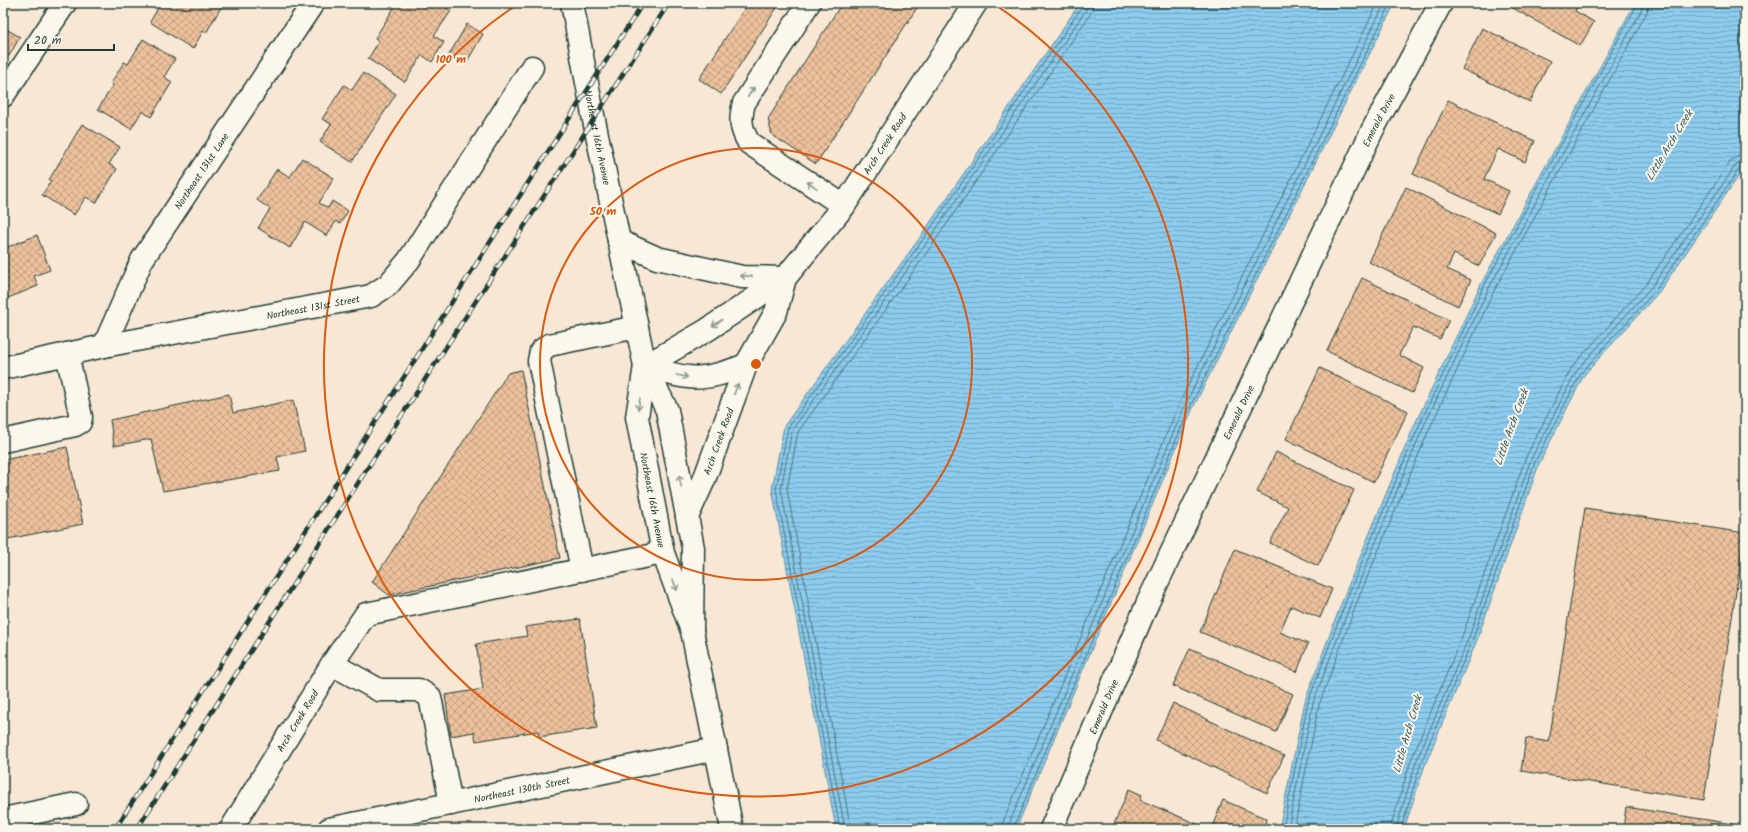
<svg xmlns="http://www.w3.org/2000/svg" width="1748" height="832" font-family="Kalam,sans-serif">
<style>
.water{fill:url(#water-rules);stroke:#6193a4}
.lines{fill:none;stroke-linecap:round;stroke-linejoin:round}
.shore{stroke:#4b767e;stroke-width:1}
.building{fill:url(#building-cross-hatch);stroke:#1f3d34}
.minor-casing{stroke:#1f3d34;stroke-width:25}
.minor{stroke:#fbf7ec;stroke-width:22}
.rail-casing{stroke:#1f3d34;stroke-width:4.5}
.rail{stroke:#fbf7ec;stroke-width:3;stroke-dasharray:9;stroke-linecap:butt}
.oneway{stroke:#8d9a90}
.ring{fill:none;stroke:#de580e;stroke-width:2}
.labels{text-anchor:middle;stroke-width:4;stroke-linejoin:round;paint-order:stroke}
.street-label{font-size:10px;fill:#1f3d34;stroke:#fbf7ec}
.water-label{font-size:11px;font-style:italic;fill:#355a59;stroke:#fbf7ec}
.centre{fill:#de580e;stroke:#fbf7ec;stroke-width:2}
.ring-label{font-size:12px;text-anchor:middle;font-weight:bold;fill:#de580e;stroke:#fbf7ec;stroke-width:4;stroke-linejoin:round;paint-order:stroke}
</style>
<defs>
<pattern id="water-rules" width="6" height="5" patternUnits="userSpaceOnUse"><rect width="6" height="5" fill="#8dccee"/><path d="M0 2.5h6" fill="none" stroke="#73a7c2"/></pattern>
<pattern id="building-cross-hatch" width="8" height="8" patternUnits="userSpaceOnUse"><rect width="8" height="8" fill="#edc19c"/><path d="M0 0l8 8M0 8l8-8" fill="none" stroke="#bf9e80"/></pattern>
</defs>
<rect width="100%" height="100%" fill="#f7e7d4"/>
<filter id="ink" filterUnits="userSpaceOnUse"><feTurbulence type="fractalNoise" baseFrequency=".025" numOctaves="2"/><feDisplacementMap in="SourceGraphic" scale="8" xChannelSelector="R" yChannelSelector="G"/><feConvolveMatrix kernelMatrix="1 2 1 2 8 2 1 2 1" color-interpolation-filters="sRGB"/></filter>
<g filter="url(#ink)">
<g class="water">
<polygon points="1080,3 1395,3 1193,408 1016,829 836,829 772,489 784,426 921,236"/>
<polygon points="1635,3 1745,3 1745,167 1659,292 1584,375 1539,464 1477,640 1425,765 1404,829 1279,829 1305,701 1346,591 1414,426 1481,284"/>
</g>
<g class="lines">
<g class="shore">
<polyline points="840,829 776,489 788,428 924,238 1082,7 1083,3"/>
<polyline points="845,829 781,489 792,430 928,241 1086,10 1088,3"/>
<polyline points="851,829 787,489 798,432 933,244 1091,13 1094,3"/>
<polyline points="1001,829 1003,822 1180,402 1378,3"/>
<polyline points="1007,829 1185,405 1385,3"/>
<polyline points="1013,829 1190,407 1391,3"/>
<polyline points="1283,829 1308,702 1349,593 1418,428 1484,286 1638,3"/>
<polyline points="1288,829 1313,703 1354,595 1422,430 1489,288 1642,9 1643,3"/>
<polyline points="1294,829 1319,705 1359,597 1428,432 1494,291 1647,12 1649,3"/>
<polyline points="1390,829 1411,760 1463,634 1526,457 1572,367 1647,283 1731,161 1737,157 1745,155"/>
<polyline points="1396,829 1416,762 1469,637 1531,459 1577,370 1652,286 1736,165 1740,162 1745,161"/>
<polyline points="1401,829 1421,763 1473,638 1535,462 1581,373 1656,290 1740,168 1745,166"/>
</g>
</g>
<g class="building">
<polygon points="161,3 221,3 223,4 206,33 203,31 193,49 150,22"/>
<polygon points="397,3 438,3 451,11 434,36 444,42 432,62 422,55 405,82 368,59 379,41 375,38"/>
<polygon points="748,3 780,3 721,94 699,79"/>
<polygon points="842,3 920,3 816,164 772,135 768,119"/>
<polygon points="1504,3 1579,3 1575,11 1594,22 1580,46"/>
<polygon points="467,24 483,34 465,65 449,55"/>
<polygon points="1482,28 1550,61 1530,102 1462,69"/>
<polygon points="6,29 20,37 9,56 3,52 3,33"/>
<polygon points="143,39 175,59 164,77 172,82 151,117 142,111 131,129 98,109 113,85 111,83 124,62 128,64"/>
<polygon points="363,73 396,94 352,162 320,142 331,124 322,119 344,85 352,90"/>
<polygon points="1448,100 1535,141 1525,162 1498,149 1484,179 1509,191 1498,214 1413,174"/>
<polygon points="82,124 120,147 109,164 117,169 96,203 86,197 74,215 42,195 51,181 49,180"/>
<polygon points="302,158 334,178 319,203 328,208 332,201 348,211 340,224 336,221 327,236 305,222 290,248 258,228 270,209 257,200 277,169 290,177"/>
<polygon points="1406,187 1496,233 1479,266 1454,254 1447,269 1471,280 1458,306 1369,262"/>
<polygon points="37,235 50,270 34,276 38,286 3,300 3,249"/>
<polygon points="1362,278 1449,320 1440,339 1413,327 1399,355 1424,368 1412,393 1327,351"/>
<polygon points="1320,368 1408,411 1374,482 1286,439"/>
<polygon points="521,370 560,558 389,595 372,582 508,373"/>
<polygon points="229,394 233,413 293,400 305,451 277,457 280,471 163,491 151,439 114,446 110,420"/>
<polygon points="67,447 83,524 3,540 3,460"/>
<polygon points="1276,452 1354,490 1318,566 1270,543 1288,507 1257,492"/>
<polygon points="1585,508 1745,533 1704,800 1521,771 1526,738 1549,742"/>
<polygon points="1235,549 1332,589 1320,618 1291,606 1280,632 1308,644 1297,672 1200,632"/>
<polygon points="580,619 597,728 539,737 538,731 476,741 474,732 451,736 445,695 483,689 476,644 527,636 525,627"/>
<polygon points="1190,648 1293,694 1276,732 1173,686"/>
<polygon points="1173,703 1284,756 1267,793 1156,740"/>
<polygon points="1129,789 1142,795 1140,800 1209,829 1112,829"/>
<polygon points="1223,800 1267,819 1263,829 1211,829"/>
<polygon points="1626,807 1733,824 1732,829 1623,829"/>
</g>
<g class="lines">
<defs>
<g id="minor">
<path id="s1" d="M572 3 594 120 645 366 667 410 693 548 692 631"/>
<path d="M809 3 744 103C740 119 740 128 749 143L844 206"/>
<polyline points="3,96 65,3"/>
<polyline points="619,241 657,258 742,277 785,278"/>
<path id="s2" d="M104 346 142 260 313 3"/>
<path id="s3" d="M645 366 707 330 785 278 844 206 976 3"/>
<path id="s4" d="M645 366 637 417 663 553 692 631 732 829"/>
<path d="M645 366C690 380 700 383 746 365"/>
<path id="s5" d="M3 368 104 346 371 296 388 285 409 260 532 67"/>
<polyline points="3,441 75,425 80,422 81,417 67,354"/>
<path id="s6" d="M687 517 704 480 746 365 776 312 785 278"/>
<polyline points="582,570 539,361 541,351 549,345 637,327"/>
<polyline points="332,664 379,690 419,690 430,697 451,804"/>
<polyline points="3,819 76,804"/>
<path id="s7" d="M231 829 332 664 366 614 663 553"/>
<path id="s8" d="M329 829 716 749"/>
<path id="s9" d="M1051 829 1148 602 1372 131 1441 3"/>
</g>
</defs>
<use href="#minor" class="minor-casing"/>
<use href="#minor" class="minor"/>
<defs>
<g id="rail">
<polyline points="115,829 643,3"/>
<polyline points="137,829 365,472 669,3"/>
</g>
</defs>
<use href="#rail" class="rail-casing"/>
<use href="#rail" class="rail"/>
</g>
<defs><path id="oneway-shaft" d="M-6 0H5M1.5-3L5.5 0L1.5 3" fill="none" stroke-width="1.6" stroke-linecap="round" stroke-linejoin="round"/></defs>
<g class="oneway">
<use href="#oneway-shaft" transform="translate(751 92) rotate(-57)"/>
<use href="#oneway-shaft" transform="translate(812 185) rotate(-146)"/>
<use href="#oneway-shaft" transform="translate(746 276) rotate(-176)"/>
<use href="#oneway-shaft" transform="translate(717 323) rotate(147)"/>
<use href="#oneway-shaft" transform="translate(682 376) rotate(10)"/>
<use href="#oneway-shaft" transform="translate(736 389) rotate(-69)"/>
<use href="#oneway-shaft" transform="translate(639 404) rotate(99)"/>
<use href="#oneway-shaft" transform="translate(680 481) rotate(-101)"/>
<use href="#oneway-shaft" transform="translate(675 585) rotate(70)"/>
</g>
</g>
<g class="ring">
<circle cx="756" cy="364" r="216"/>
<path d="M994 4A432 432 0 1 1 518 4"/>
</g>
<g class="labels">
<g class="street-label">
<text dy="4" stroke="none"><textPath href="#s9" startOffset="781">Emerald Drive</textPath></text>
<text dy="4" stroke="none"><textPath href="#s1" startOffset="137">Northeast 16th Avenue</textPath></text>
<text dy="4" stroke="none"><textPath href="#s3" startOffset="333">Arch Creek Road</textPath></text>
<text dy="4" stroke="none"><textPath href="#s2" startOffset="201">Northeast 131st Lane</textPath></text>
<text dy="4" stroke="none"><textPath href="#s5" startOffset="316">Northeast 131st Street</textPath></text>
<text dy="4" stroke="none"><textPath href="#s9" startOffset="457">Emerald Drive</textPath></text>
<text dy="4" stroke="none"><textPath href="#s6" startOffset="82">Arch Creek Road</textPath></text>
<text dy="4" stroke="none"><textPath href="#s4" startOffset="136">Northeast 16th Avenue</textPath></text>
<text dy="4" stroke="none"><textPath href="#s9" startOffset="133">Emerald Drive</textPath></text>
<text dy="4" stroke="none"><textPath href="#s7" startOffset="127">Arch Creek Road</textPath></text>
<text dy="4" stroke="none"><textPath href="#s8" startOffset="197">Northeast 130th Street</textPath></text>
</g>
<g class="water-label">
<text transform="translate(1669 145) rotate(-59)" y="4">Little Arch Creek</text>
<text transform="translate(1511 427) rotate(-70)" y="4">Little Arch Creek</text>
<text transform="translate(1407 734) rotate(-74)" y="4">Little Arch Creek</text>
</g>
</g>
<circle cx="756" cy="364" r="6" class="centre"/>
<g class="ring-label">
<text x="451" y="63">100 m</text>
<text x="603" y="215">50 m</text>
</g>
<rect width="1748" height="832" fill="none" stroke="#fbf7ec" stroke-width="16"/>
<rect x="8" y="8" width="1732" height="816" fill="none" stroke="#1f3d34" stroke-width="1.5" filter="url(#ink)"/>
<path d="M28 44v6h86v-6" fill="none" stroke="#1f3d34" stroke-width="2"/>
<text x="34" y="44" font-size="12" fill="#1f3d34" stroke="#fbf7ec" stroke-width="3" paint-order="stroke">20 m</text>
</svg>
